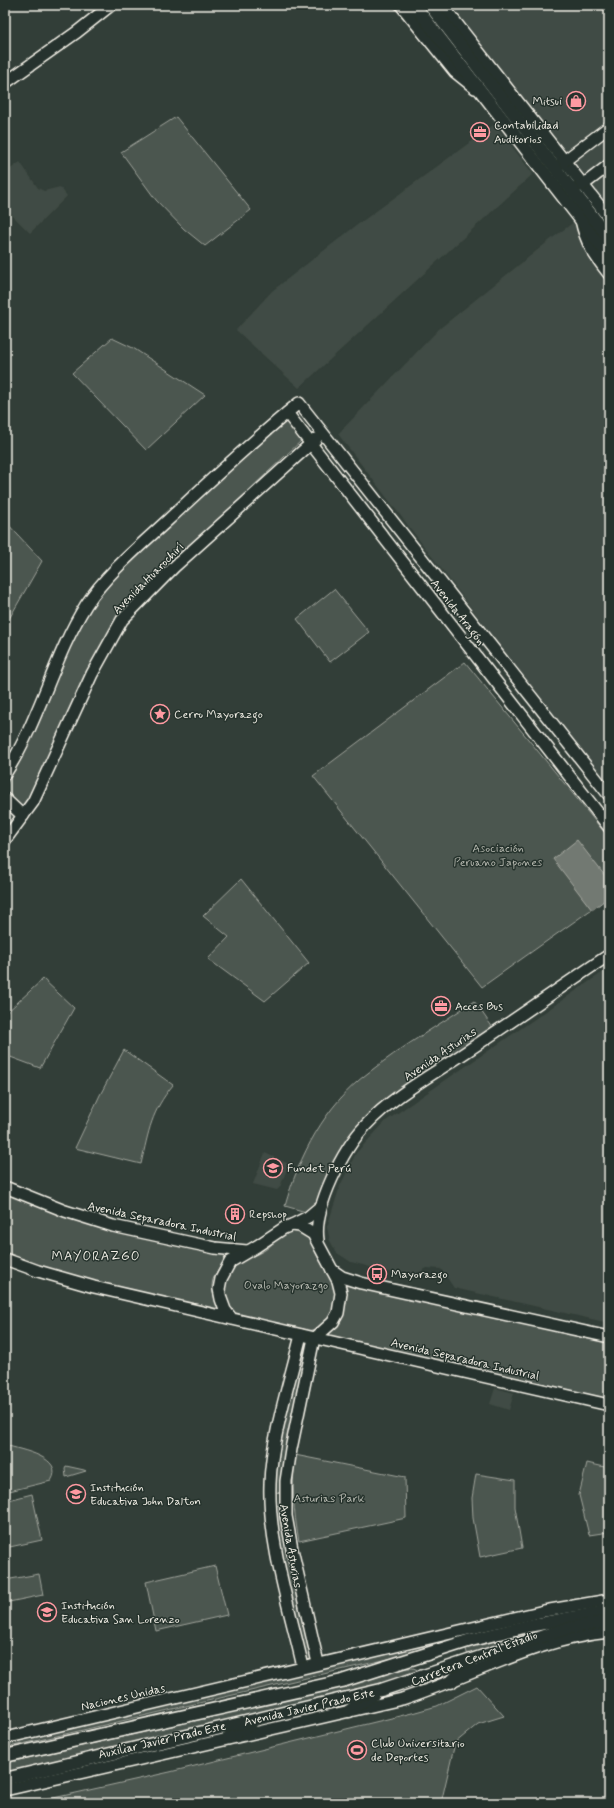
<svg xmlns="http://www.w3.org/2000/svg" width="614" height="1808" font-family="Mynerve,sans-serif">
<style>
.built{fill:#404b44}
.green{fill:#4c564f;stroke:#a0a49c}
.water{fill:#727972;stroke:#a6a9a1}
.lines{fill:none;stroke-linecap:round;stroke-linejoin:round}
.secondary-casing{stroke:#f4f1e8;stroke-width:14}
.primary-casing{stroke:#f4f1e8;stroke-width:15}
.secondary{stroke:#26332d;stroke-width:11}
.primary{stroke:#26332d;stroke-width:12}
.labels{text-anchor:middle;stroke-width:3;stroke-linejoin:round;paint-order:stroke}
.poi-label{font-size:12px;fill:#f4f1e8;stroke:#26332d;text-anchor:start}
.street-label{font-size:12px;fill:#f4f1e8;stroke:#26332d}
.park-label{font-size:12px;fill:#b9bbb2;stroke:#26332d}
.neighbourhood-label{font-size:13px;letter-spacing:1px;fill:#f4f1e8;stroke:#26332d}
</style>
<rect width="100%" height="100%" fill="#323e38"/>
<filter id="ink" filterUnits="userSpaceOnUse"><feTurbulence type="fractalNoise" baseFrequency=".025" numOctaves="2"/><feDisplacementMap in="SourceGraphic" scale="8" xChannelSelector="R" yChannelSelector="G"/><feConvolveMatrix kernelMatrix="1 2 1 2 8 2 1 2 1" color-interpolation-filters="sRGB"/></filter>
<g filter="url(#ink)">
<g class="built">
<polygon points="448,5 609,5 609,788 338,434 439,329 550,240 599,203"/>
<polygon points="495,124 533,174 299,388 236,330 272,291 353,228"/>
<polygon points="20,162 38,188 44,191 60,187 67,196 30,233 8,211 9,207 5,202 5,173"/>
<polygon points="609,968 609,1323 454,1288 441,1269 427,1268 409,1277 351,1262 337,1253 330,1241 327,1227 340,1186 356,1153 386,1121"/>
<polygon points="265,1153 289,1164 280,1187 277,1190 253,1184"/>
<polygon points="495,1388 514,1393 509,1410 490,1404"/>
</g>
<g class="green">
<polygon points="176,117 251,210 205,246 184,229 156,200 121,152"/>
<polygon points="112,338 133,348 205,395 146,450 72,373"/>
<polygon points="289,419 302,440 122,610 84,680 35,788 20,809 5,833 5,787 21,758 83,617 91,603 129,563 257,441"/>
<polygon points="5,521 42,561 5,626"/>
<polygon points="334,589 369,632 330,662 297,619"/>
<polygon points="465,662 609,838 609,897 482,987 313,776"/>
<polygon points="241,879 309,963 265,1001 208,959 229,937 203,916"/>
<polygon points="43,979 74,1008 40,1068 5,1055 5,1014"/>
<path d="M474 1001 493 1028 380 1105 334 1167 316 1205 306 1212 285 1206C299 1156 325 1105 368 1073 401 1047 439 1025 474 1001Z"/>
<path d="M124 1050 173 1085C151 1112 149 1130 141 1164L75 1148 100 1095Z"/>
<path d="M5 1192 225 1252C225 1261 220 1267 215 1275 208 1287 215 1302 222 1312 149 1296 74 1283 5 1254Z"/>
<path d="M298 1230C301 1232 305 1233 308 1236 312 1240 314 1248 316 1253 321 1266 333 1276 335 1291 339 1310 325 1331 305 1331L236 1315C222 1302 220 1276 237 1264 245 1258 256 1256 265 1250 281 1239 275 1232 298 1230Z"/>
<path d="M342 1281 609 1338V1399L327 1335C340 1318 352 1303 342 1281Z"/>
<polygon points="301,1351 308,1353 282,1493 275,1492 276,1462"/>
<path d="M5 1445C21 1450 66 1457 51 1481L5 1492Z"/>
<path d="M295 1455 405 1477 406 1518 299 1541C293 1509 292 1487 295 1455Z"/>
<polygon points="587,1463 609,1468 609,1532 589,1535 579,1495"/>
<polygon points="66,1466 84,1470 86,1471 66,1477 65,1468"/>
<polygon points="476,1474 515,1480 515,1507 522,1548 480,1557 473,1518 472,1498"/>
<polygon points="32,1494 42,1540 5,1548 5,1501"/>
<polygon points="279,1505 281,1505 314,1657 311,1661 306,1661 304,1656 277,1533 276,1506"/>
<polygon points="215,1566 227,1615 156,1631 146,1582"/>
<polygon points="39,1574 43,1595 9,1602 5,1580"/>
<polygon points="586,1619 468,1656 465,1646"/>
<polygon points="509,1625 487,1636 5,1748 5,1742"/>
<polygon points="401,1668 413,1668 418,1670 415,1675 406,1679 5,1775 5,1763 203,1719"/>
<polygon points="477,1686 504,1716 478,1724 455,1743 441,1803 31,1803 170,1772 412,1713 437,1706"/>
</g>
<polygon class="water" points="577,840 609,881 609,897 592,910 553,859"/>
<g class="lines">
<defs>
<g id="secondary">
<polyline points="401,5 455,72 475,88"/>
<polyline points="442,5 609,218"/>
<polyline points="5,83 77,32 111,5"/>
<polyline points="559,165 609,127"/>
<polyline points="576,187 583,185 609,165"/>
<path d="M581 220C586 244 595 256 609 274"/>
<polyline points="287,413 609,827"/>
<path d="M5 774C39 722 53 658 86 605 106 574 141 545 168 520 211 480 253 440 299 403L609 795"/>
<polyline points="5,799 23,816"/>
<polyline points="5,840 33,802 92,674 122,620 174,567 316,439"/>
<polyline points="5,1187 65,1211 113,1226 215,1248 247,1251"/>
<polyline points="292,1225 308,1217 321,1206"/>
<path d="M318 1240C313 1208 343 1149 366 1125 394 1095 432 1075 466 1052 514 1020 561 987 609 955"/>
<polyline points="5,1259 38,1271 94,1287 315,1338 333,1322 338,1313 341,1293 338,1281 313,1234 300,1226 292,1225 284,1228 257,1246 230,1262 221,1279 219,1289 221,1299 225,1310 232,1319"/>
<polyline points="332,1270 342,1277 361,1283 609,1337"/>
<path d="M301 1335C290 1381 271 1438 270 1484 268 1542 290 1610 303 1667"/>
<polyline points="314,1338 291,1449 286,1481 286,1516 292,1549 318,1663"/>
<polyline points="315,1338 609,1405"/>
<polyline points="5,1738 485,1625 544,1611 609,1600"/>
<path d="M5 1790 402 1699C471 1677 535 1639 609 1632"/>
</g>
<g id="primary">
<polyline points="414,5 609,256"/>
<polyline points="430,5 609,238"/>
<polyline points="451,1682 472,1661"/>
<polyline points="349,1711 373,1695"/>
<polyline points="228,1738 251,1724"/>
<polyline points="5,1756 342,1681 471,1640 528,1626 609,1611"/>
<polyline points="5,1779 381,1690 565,1629 609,1621"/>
</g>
</defs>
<use href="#secondary" class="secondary-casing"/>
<use href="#primary" class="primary-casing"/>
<use href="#secondary" class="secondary"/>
<use href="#primary" class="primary"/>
</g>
</g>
<defs>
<symbol id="shop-ring" viewBox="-11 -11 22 22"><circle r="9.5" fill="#26332d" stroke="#ff9aa2" stroke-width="1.5"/><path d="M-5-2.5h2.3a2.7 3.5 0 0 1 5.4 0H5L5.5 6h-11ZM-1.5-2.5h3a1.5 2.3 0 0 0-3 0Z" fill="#ff9aa2"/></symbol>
<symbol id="office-ring" viewBox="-11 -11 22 22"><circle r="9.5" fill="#26332d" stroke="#ff9aa2" stroke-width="1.5"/><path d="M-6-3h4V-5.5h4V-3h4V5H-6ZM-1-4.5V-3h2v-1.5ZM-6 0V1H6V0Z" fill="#ff9aa2"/></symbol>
<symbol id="sight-ring" viewBox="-11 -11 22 22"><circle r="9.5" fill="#26332d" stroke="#ff9aa2" stroke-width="1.5"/><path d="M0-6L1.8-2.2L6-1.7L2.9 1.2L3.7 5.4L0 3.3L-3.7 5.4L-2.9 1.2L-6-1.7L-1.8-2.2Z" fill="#ff9aa2"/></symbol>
<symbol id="university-ring" viewBox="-11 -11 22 22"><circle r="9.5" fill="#26332d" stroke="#ff9aa2" stroke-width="1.5"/><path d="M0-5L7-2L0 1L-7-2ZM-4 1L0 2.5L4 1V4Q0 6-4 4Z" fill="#ff9aa2"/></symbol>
<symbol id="building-ring" viewBox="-11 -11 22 22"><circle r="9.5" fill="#26332d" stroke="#ff9aa2" stroke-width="1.5"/><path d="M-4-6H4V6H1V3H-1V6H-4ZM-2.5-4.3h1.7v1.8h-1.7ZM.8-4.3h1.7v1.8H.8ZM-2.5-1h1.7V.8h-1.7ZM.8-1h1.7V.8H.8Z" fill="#ff9aa2"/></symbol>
<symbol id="bus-ring" viewBox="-11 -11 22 22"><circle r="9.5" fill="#26332d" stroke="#ff9aa2" stroke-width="1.5"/><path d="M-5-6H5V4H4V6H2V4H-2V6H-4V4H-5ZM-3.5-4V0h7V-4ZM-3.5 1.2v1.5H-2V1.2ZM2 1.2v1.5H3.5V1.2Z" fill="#ff9aa2"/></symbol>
<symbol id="school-ring" viewBox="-11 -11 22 22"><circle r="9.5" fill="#26332d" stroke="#ff9aa2" stroke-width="1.5"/><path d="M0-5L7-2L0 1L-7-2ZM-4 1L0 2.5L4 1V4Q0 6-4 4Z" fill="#ff9aa2"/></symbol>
<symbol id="stadium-ring" viewBox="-11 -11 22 22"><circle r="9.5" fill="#26332d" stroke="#ff9aa2" stroke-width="1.5"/><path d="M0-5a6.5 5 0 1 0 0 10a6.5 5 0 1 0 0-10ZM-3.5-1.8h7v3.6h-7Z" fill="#ff9aa2"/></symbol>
</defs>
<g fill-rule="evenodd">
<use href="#shop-ring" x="565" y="90" width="22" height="22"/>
<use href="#office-ring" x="469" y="121" width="22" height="22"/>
<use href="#sight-ring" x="149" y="703" width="22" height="22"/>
<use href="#office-ring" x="430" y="995" width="22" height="22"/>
<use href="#university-ring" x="262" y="1157" width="22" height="22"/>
<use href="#building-ring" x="224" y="1203" width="22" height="22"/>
<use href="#bus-ring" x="366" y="1263" width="22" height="22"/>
<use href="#school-ring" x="65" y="1483" width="22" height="22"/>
<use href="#school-ring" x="36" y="1601" width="22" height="22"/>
<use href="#stadium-ring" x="346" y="1739" width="22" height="22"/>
</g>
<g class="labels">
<g class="poi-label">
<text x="562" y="105" text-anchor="end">Mitsui</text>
<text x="494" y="129">Contabilidad<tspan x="494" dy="14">Auditorios</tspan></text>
<text x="174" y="718">Cerro Mayorazgo</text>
<text x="455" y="1010">Acces Bus</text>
<text x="287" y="1172">Fundet Perú</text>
<text x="249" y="1218">Repshop</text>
<text x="391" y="1278">Mayorazgo</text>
<text x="90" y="1491">Institución<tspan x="90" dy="14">Educativa John Dalton</tspan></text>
<text x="61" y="1609">Institución<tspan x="61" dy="14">Educativa San Lorenzo</tspan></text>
<text x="371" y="1747">Club Universitario<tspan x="371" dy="14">de Deportes</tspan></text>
</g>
<g class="street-label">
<text transform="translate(148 578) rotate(-45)" y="4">Avenida Huarochirí</text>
<text transform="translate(458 612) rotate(52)" y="4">Avenida Aragón</text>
<text transform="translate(440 1054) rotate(-34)" y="4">Avenida Asturias</text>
<text transform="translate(162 1221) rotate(12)" y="4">Avenida Separadora Industrial</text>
<text transform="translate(465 1359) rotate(13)" y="4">Avenida Separadora Industrial</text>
<text transform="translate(291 1546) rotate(80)" y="4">Avenida Asturias</text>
<text transform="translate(474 1658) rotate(-21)" y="4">Carretera Central Estadio</text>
<text transform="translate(123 1697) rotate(-13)" y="4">Naciones Unidas</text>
<text transform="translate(309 1707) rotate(-13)" y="4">Avenida Javier Prado Este</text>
<text transform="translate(162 1740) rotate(-13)" y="4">Auxiliar Javier Prado Este</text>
</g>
<g class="park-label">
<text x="498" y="852">Asociación<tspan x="498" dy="14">Peruano Japones</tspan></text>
<text x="286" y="1289">Ovalo Mayorazgo</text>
<text x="329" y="1502">Asturias Park</text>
</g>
<g class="neighbourhood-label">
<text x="96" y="1260">MAYORAZGO</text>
</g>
</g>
<rect width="614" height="1808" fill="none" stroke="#26332d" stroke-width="20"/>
<rect x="10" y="10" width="594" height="1788" fill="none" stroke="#f4f1e8" stroke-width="1.5" filter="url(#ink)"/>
</svg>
